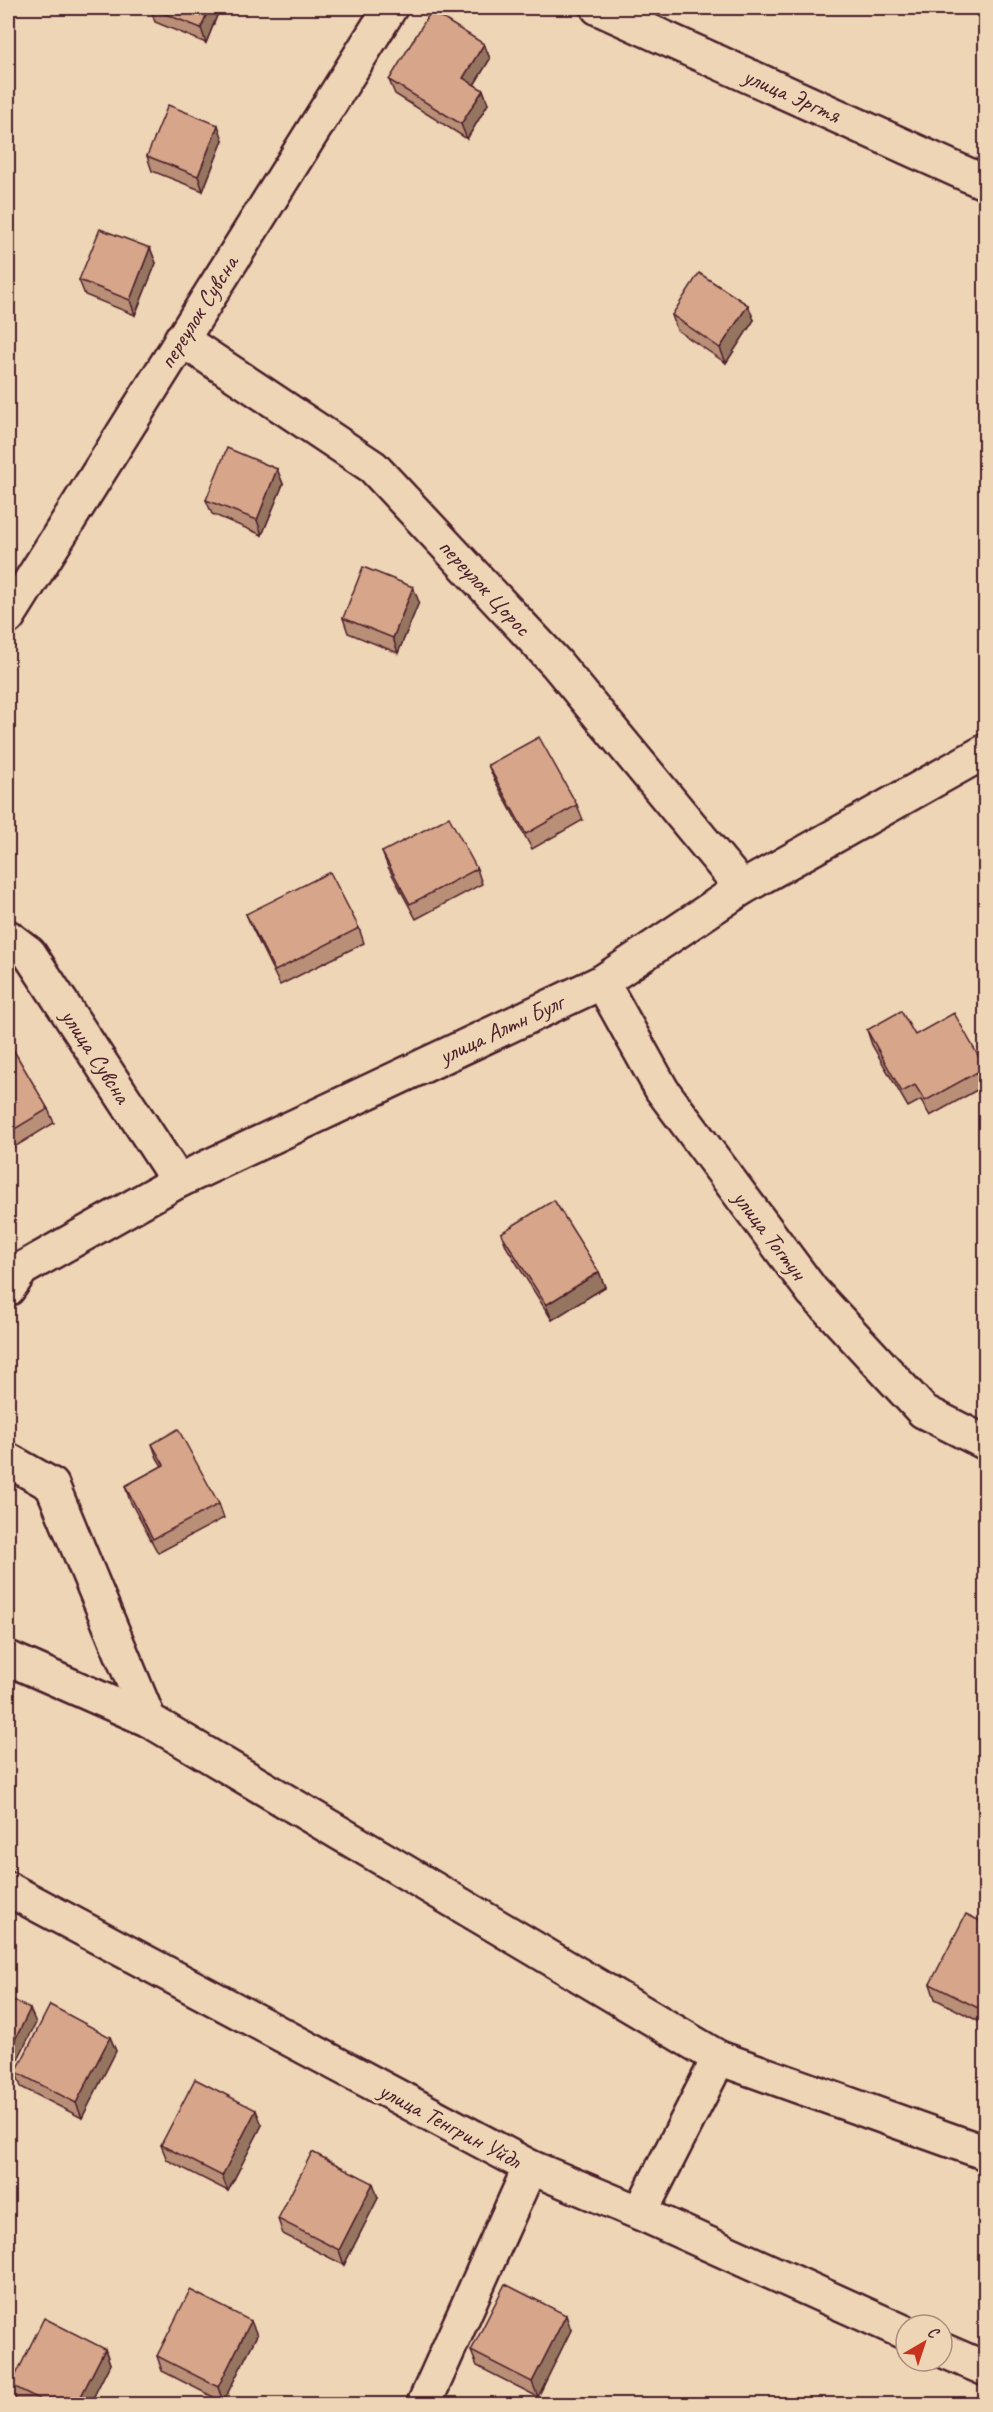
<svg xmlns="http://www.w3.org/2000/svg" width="993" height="2412" font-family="Caveat,sans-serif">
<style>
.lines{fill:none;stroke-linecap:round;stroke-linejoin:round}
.minor-casing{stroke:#4a1f2b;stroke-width:38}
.minor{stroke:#eed5b5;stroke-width:33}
.wall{fill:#b98f77;stroke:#4a1f2b;stroke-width:1.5}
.shaded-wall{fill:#967461;stroke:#4a1f2b;stroke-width:1.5}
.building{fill:#d7a68a;stroke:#4a1f2b;stroke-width:1.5}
.labels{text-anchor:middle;stroke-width:6;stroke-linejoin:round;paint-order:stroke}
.street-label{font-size:24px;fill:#4a1f2b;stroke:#eed5b5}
</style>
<rect width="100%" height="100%" fill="#eed5b5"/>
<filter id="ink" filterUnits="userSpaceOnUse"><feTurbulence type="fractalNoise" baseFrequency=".0167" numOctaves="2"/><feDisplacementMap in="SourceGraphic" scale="12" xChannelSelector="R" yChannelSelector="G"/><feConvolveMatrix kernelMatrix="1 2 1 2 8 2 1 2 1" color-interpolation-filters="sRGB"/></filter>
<g filter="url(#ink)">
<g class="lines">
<defs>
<g id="minor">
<polyline points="598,8 986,183"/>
<polyline points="181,339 373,467 556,663 742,888"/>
<polyline points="8,617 390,8"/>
<polyline points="8,937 29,953 178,1181"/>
<polyline points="602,982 662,1090 812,1291 923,1411 986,1443"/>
<polyline points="8,1289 22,1269 178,1181 602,982 742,888 986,751"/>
<polyline points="8,1460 52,1485 149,1720"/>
<polyline points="8,1658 149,1720 719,2058 986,2153"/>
<polyline points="8,1889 530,2167 640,2213 906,2333"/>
<polyline points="640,2213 719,2058"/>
<polyline points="942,2350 986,2369"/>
<polyline points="424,2404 530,2167"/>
</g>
</defs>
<use href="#minor" class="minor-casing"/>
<use href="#minor" class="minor"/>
</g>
<g class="wall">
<polygon points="150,8 220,8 206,43 155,22"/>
<polygon points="484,44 490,59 474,85 483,90 488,104 467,139 395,94 389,80"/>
<polygon points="223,140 203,191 152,171 147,156"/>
<polygon points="150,248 156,263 135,315 85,295 79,280"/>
<polygon points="672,315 754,320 726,363 677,330"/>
<polygon points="277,469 283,484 262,535 212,514 206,500"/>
<polygon points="419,602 398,653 348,633 343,618"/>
<polygon points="488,765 577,805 583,820 532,849 494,779"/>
<polygon points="382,852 477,869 482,884 416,919 388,867"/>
<polygon points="246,914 359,928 364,943 280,985 252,928"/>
<polygon points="867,1030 985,1068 986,1085 930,1116 921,1100 908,1107 872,1045"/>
<polygon points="8,1045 48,1109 54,1123 8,1151"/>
<polygon points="501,1233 599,1272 605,1287 552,1320 507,1248"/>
<polygon points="152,1444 219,1504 224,1518 158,1553 130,1501 125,1486 162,1466 157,1458"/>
<polygon points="986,1924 986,2025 935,1999 930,1984"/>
<polygon points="110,2037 116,2051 82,2118 21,2087 16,2072"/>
<polygon points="262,2125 228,2191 167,2160 161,2145"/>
<polygon points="378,2198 344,2265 283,2234 278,2219"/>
<polygon points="571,2330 538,2397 477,2366 471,2351"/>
<polygon points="257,2335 223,2402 162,2371 157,2356"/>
<polygon points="105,2349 110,2364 90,2404 26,2404 16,2400 11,2385"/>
</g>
<g class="shaded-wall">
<polygon points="209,8 220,8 206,43 201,28"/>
<polygon points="484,44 490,59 469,93 463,78"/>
<polygon points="483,90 488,104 467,139 461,124"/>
<polygon points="218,125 223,140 203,191 198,176"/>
<polygon points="150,248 156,263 135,315 130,300"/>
<polygon points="748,305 754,320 726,363 720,348"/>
<polygon points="277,469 283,484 262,535 257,520"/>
<polygon points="413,587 419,602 398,653 393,638"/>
<polygon points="599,1272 605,1287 552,1320 546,1305"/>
<polygon points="30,2009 36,2023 8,2079 8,2054"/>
<polygon points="110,2037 116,2051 82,2118 76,2103"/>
<polygon points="256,2110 262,2125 228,2191 222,2176"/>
<polygon points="373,2183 378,2198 344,2265 339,2250"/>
<polygon points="566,2315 571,2330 538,2397 532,2382"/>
<polygon points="8,2318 13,2333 8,2344"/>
<polygon points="251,2321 257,2335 223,2402 218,2387"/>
<polygon points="105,2349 110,2364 90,2404 77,2404"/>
</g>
<g class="building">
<polygon points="150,8 209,8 201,28"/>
<polygon points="431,11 484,44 463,78 483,90 461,124 389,80"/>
<polygon points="168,105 218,125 198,176 147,156"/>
<polygon points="100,229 150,248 130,300 79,280"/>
<polygon points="699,273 748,305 720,348 672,315"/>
<polygon points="227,448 277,469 257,520 206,500"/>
<polygon points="363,567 413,587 393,638 343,618"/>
<polygon points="539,737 577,805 526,834 488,765"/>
<polygon points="449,817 477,869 410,904 382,852"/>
<polygon points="330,872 359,928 275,971 246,914"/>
<polygon points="901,1011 915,1035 954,1013 985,1068 925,1101 915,1085 902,1092 867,1030"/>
<polygon points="10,1044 48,1109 8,1133 8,1045"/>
<polygon points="554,1200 599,1272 546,1305 501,1233"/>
<polygon points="178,1429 219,1504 153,1539 125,1486 164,1465 152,1444"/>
<polygon points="966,1914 986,1924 986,2012 930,1984"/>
<polygon points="8,1997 30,2009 8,2054"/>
<polygon points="50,2005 110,2037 76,2103 16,2072"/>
<polygon points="195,2079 256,2110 222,2176 161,2145"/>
<polygon points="312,2152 373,2183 339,2250 278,2219"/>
<polygon points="505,2284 566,2315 532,2382 471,2351"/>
<polygon points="190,2290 251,2321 218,2387 157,2356"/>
<polygon points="44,2318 105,2349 77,2404 49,2404 11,2385"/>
</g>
</g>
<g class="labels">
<g class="street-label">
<text transform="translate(792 95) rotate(24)" y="8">улица Эргтя</text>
<text transform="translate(198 312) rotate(-58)" y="8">переулок Сувсна</text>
<text transform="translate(485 587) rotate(47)" y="8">переулок Цорос</text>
<text transform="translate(501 1029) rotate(-25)" y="8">улица Алтн Булг</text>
<text transform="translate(96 1056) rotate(57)" y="8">улица Сувсна</text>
<text transform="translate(770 1235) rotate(53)" y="8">улица Тогтун</text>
<text transform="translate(450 2125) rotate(28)" y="8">улица Тенгрин Уйдл</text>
</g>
</g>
<rect width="993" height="2412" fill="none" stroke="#eed5b5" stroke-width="30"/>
<rect x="15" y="15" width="963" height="2382" fill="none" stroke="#4a1f2b" stroke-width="2" filter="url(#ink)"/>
<g transform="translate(924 2343) rotate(39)"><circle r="28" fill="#eed5b5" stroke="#ac8c7e" stroke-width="1.5"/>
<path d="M0-4.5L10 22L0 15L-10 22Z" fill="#c8321e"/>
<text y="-9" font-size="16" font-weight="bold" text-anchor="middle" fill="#4a1f2b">С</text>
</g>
</svg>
